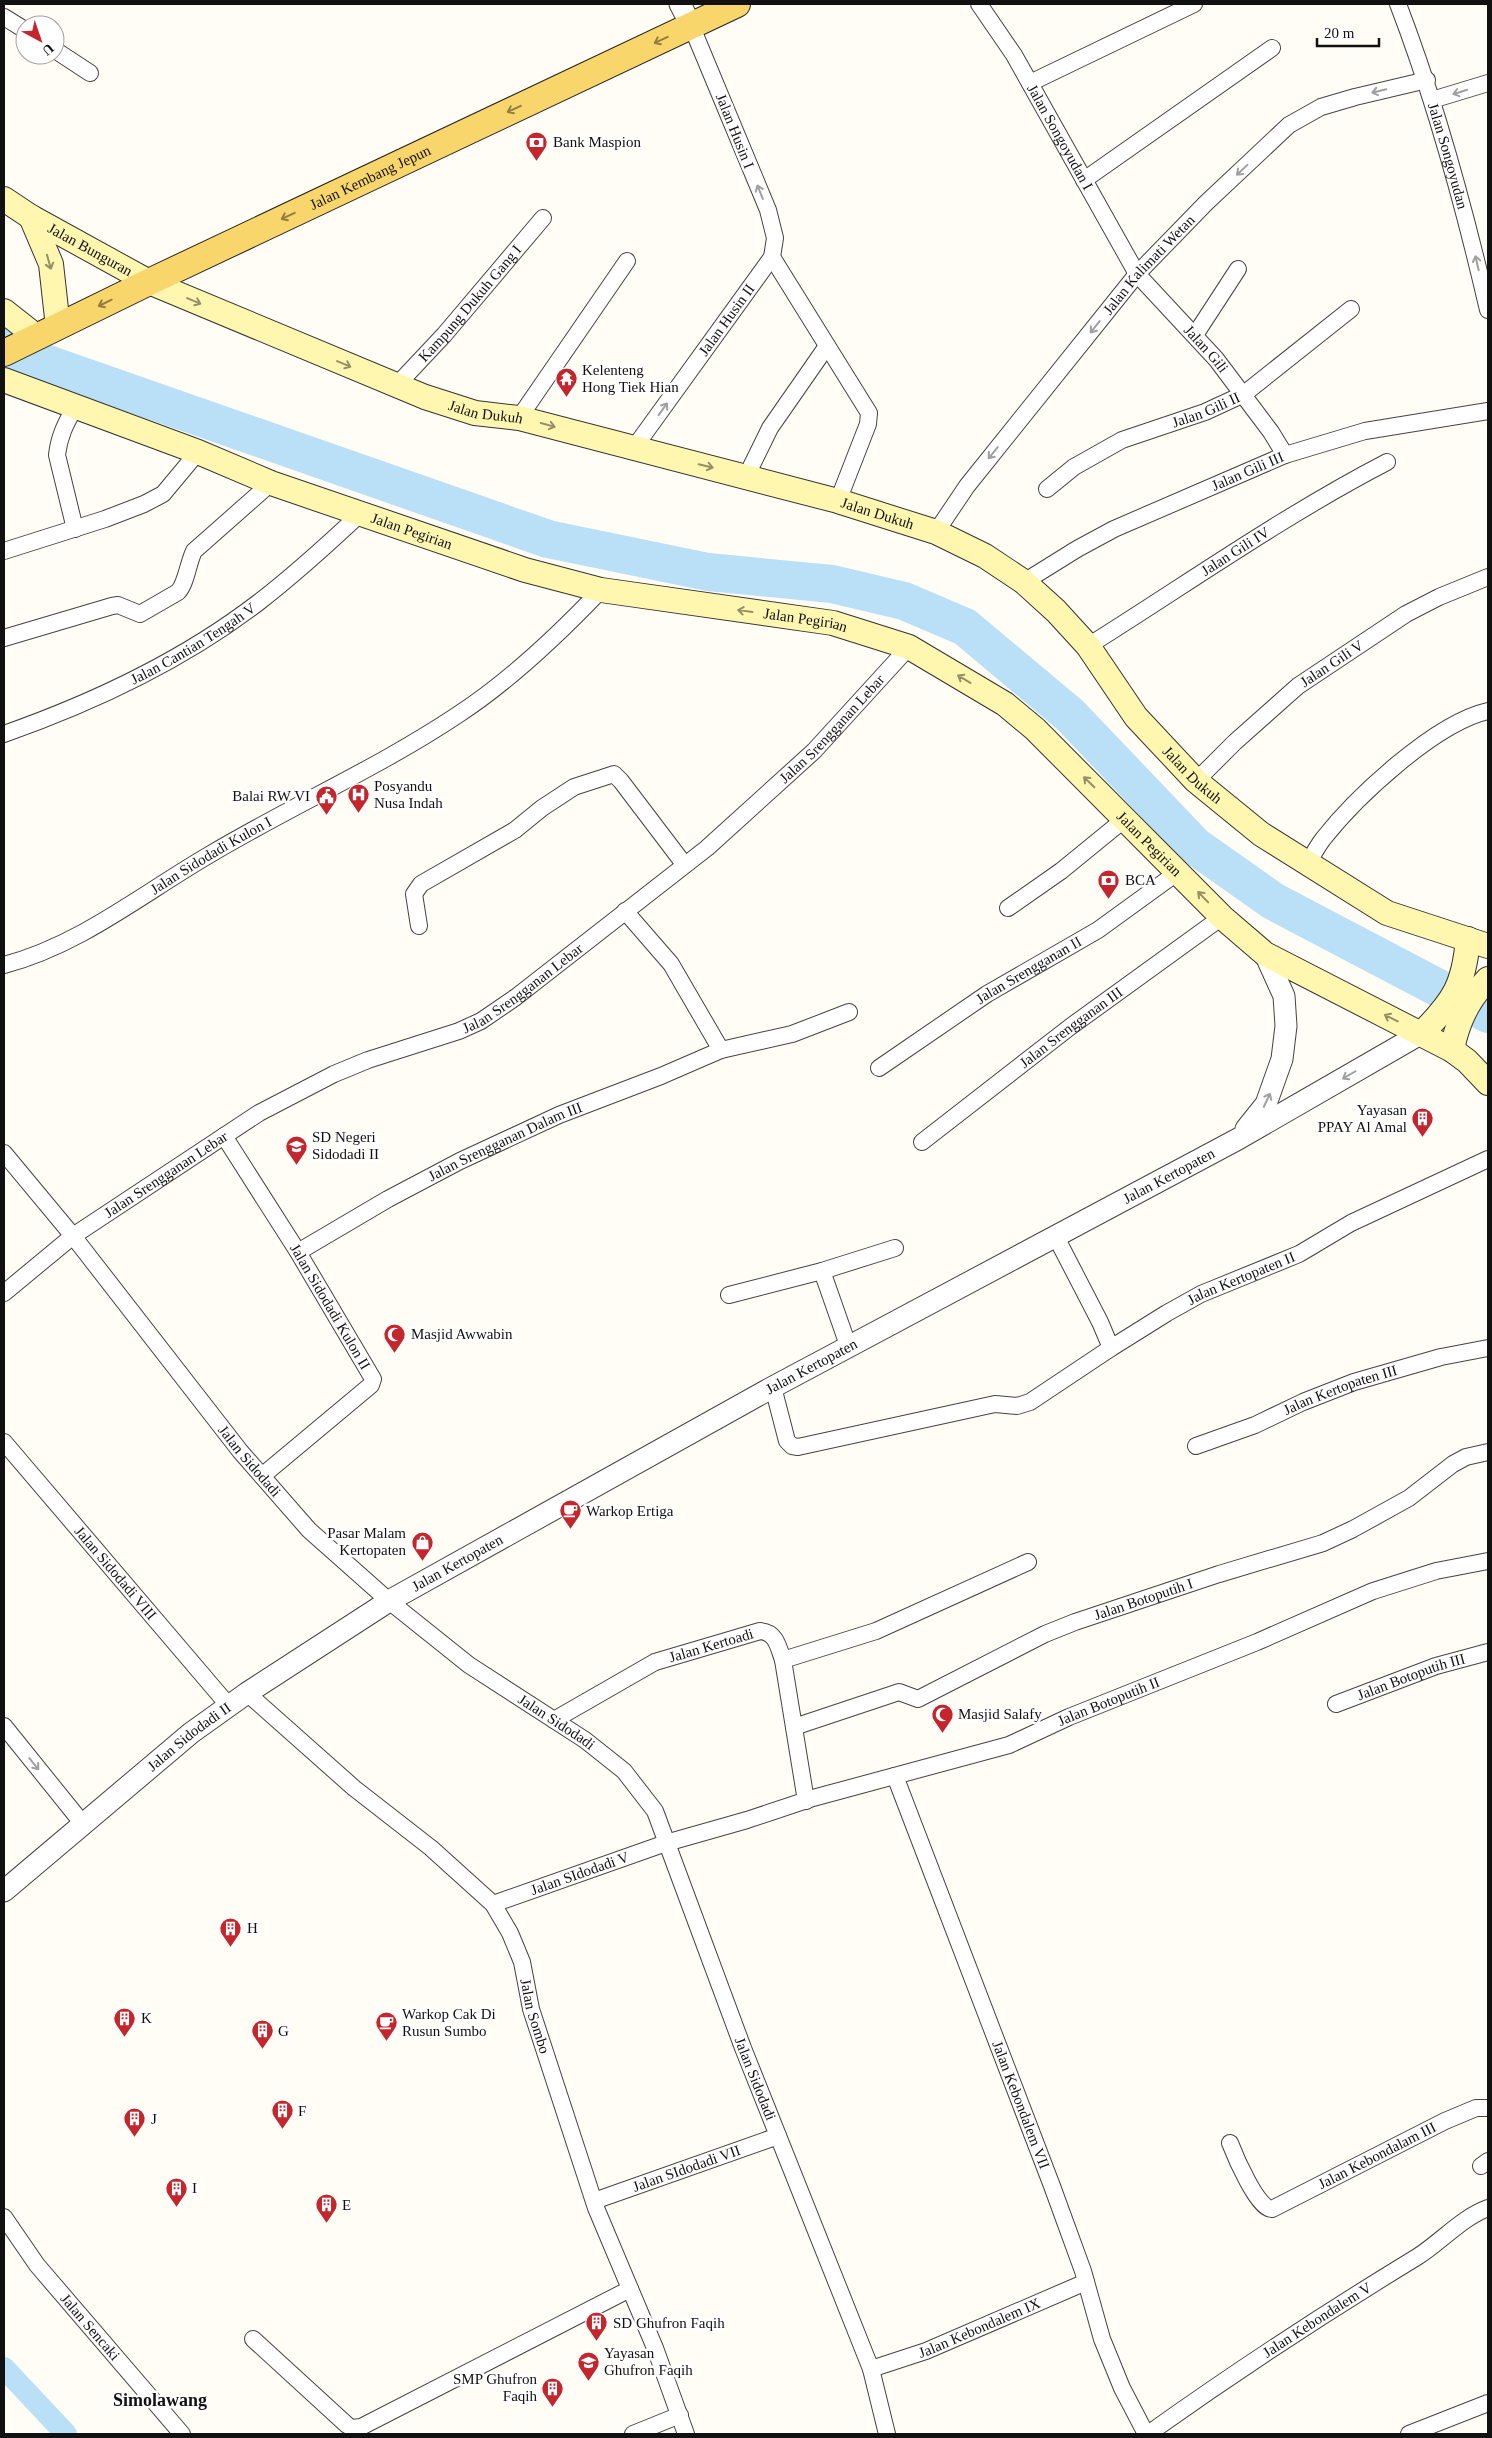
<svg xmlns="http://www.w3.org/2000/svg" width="1492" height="2438" font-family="Georgia,serif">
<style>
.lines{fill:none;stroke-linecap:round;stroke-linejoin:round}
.canal{stroke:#b9e0f7;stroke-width:22}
.river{stroke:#b9e0f7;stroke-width:38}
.minor-casing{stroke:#444;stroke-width:18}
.tertiary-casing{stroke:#444;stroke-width:23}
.secondary-casing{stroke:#333;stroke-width:26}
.primary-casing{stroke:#222;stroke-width:28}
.minor{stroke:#fff;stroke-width:16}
.tertiary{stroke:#fff;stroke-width:21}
.secondary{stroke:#fff6b0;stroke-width:24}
.primary{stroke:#f9d66b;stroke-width:26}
.oneway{stroke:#917d42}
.oneway2{stroke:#a0a0a0}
.oneway3{stroke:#948f68}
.labels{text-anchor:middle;stroke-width:5;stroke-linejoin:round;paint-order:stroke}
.street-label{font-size:15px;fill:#111;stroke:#fff}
.poi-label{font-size:15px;fill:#111;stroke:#fff;text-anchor:start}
.quarter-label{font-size:18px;font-weight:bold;fill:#111;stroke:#fff}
</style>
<rect width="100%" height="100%" fill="#fffdf5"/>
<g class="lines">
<polyline class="canal" points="4,2368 66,2434"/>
<polyline class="river" points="4,346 13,352 548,539 708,572 832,584 904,601 965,627 1070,715 1195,846 1273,901 1488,1014"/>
<defs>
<g id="minor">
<path id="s1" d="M979 4 1014 55 1137 274 1216 359 1271 432 1285 455"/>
<path id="s2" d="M1398 4C1436 103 1464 206 1488 310"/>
<polyline points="4,17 25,30"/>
<polyline points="55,50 90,73"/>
<polyline points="1030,83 1194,4"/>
<polyline points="1432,100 1488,83"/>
<polyline points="1084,180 1272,48"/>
<polyline points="772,257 869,413 868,424 838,501"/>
<polyline points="1195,335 1238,269"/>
<path id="s3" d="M396 386 444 335 543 218"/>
<polyline points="519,418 627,261"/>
<path id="s4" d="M634 448 772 257 775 238 768 210 691 25"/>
<polyline points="746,477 770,428 827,346"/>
<path id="s5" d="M1047 489 1074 467 1122 440 1205 412 1244 394 1351 309"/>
<path d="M75 529 57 455C59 436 66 423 75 407"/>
<path id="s6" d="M936 532 967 486 1137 274 1206 203 1289 125 1321 107 1355 97 1427 80"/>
<polyline points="4,551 105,519 144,504 163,494 198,452"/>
<path id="s7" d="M1024 582 1077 549 1114 529 1285 455 1365 431 1488 411"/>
<path d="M4 638 112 606 118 605 140 614 178 592C186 584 188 563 194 551L271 483"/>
<path id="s8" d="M1088 646C1187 584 1283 516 1387 462"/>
<path id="s9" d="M4 734C92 703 185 659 259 602 294 575 327 545 359 515"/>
<path id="s10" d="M1196 781 1235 742 1298 686 1406 614 1439 597 1488 577"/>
<path d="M1307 865C1312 856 1317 847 1323 839 1356 797 1435 723 1488 711"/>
<polyline points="1008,908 1061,871 1126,818"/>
<polyline points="625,911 671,964 721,1050"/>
<polyline points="419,926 414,894 421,884 515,830 542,808 574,787 614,774 621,781 684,864"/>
<path id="s11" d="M4 965C80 945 142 894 209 855 291 806 380 767 459 714 511 680 558 635 601 590"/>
<path id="s12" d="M879 1068 987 994 1098 930 1178 872"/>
<path id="s13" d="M224 1136 298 1252 373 1379 371 1385 262 1476"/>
<path id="s14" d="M922 1142 1070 1027 1222 917"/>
<path id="s15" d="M4 1153 73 1236 240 1451 309 1530 389 1601 469 1665 585 1740 624 1771 655 1811 743 2048 871 2369 887 2434"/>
<path id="s16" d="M1056 1237 1100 1322 1111 1348 1167 1313 1201 1294 1299 1254 1351 1223 1488 1159"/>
<path id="s17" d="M298 1252 388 1199 460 1161 559 1115 661 1076 721 1050 792 1034 849 1012"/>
<polyline points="822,1271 849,1348"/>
<path id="s18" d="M4 1293 73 1236 259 1113 334 1074 368 1060 459 1031 481 1021 516 997 707 848 814 751 909 647"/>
<polyline points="729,1295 822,1271 895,1248"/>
<polyline points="773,1387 787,1441 792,1446 798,1447 995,1404 1017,1406 1030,1402 1111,1348"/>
<path id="s19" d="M4 1442 229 1706"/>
<path id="s20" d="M1196 1446 1255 1425 1303 1402 1354 1382 1441 1357 1488 1348"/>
<polyline points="783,1660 876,1631 1028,1562"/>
<path id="s21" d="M247 1693 354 1788 431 1848 493 1904 510 1933 522 1962 531 2009 596 2208 655 2348 686 2434"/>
<path id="s22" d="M1336 1704 1436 1666 1488 1652"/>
<path id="s23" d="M554 1720 655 1662 760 1631C776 1632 778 1646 783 1660L806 1801"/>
<polyline points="4,1726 83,1824"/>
<path id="s24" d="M794 1727 899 1692 918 1699 1045 1634 1075 1622 1219 1574 1323 1543 1353 1529 1409 1498 1453 1464 1466 1457 1488 1452"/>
<path id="s25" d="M895 1776 1052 2186 1083 2271 1102 2339 1122 2388 1146 2434"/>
<path id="s26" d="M493 1904 666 1843 747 1820 813 1798 1009 1745 1069 1717 1257 1642 1373 1591 1436 1571 1488 1561"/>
<path id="s27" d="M1230 2143C1235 2156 1258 2210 1272 2209L1445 2121 1476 2108H1488"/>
<polyline points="1481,2166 1488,2161"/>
<path id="s28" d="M594 2201 778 2136"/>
<path id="s29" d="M4 2217 37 2265 182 2434"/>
<polyline points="253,2339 347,2425 352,2428 361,2427 630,2289"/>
<path id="s30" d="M871 2369 926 2351 1086 2282"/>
<polyline points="633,2434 680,2415"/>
<path id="s31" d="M1148 2434C1235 2372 1325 2313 1417 2257 1441 2242 1461 2218 1488 2208"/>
<polyline points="1409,2434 1488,2403"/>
</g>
<g id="tertiary">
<polyline points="680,4 691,25"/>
<polyline points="1246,1129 1266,1104 1282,1059 1286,1026 1284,996 1265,954"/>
<path id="s32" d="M4 1891 191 1733 247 1693 389 1601 773 1387 1238 1139 1422 1033"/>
</g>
<g id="secondary">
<path id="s33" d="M4 199 31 217 149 282 425 397 475 413 519 418 838 501 936 532 985 556 1024 582 1056 611 1088 646 1136 717 1196 781 1261 834 1387 913 1488 946"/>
<polyline points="31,217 51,264 58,327"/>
<polyline points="4,311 37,337"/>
<path id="s34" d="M4 380 198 452 271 483 525 570 601 590 833 623 909 647 1005 704 1035 729 1222 917 1265 954 1452 1050 1467 1061 1488 1083"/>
<path d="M1422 1033C1454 1001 1464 985 1468 939"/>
<path d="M1452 1050C1457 1022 1468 999 1488 979"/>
</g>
<g id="primary">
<path id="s35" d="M4 353 149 282 737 4"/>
</g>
</defs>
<use href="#minor" class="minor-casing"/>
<use href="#tertiary" class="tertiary-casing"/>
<use href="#secondary" class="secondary-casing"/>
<use href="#primary" class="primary-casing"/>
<use href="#minor" class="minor"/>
<use href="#tertiary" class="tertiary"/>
<use href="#secondary" class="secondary"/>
<use href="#primary" class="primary"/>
</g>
<defs><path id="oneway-shaft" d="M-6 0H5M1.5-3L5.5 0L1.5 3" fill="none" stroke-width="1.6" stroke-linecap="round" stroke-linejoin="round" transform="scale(1.25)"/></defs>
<g class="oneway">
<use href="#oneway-shaft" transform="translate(661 40) rotate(155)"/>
<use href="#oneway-shaft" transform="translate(514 109) rotate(155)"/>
<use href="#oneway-shaft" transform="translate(288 216) rotate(155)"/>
<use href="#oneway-shaft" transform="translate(105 303) rotate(154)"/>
</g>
<g class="oneway2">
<use href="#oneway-shaft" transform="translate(1379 91) rotate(167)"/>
<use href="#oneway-shaft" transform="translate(1460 92) rotate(162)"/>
<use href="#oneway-shaft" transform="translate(1242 170) rotate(137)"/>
<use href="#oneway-shaft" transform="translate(760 192) rotate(-112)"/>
<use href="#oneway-shaft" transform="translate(1477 263) rotate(-103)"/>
<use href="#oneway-shaft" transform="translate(1095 327) rotate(128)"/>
<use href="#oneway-shaft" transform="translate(663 409) rotate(-54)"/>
<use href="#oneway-shaft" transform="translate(993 453) rotate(129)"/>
<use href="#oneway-shaft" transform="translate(1349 1075) rotate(150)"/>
<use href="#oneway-shaft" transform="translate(1267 1100) rotate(-65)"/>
<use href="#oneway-shaft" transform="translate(34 1764) rotate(51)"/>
</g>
<g class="oneway3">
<use href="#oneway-shaft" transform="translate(49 262) rotate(74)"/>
<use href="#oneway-shaft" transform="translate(194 301) rotate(23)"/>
<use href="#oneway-shaft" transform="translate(344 364) rotate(23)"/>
<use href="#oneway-shaft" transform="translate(548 425) rotate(15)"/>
<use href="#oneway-shaft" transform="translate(706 466) rotate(14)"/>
<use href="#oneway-shaft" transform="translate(745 611) rotate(-172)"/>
<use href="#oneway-shaft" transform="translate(964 679) rotate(-149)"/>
<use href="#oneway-shaft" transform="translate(1089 782) rotate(-136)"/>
<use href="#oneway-shaft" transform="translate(1203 897) rotate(-134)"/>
<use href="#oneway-shaft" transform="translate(1391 1018) rotate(-153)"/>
</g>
<defs>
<symbol id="bank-pin" viewBox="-11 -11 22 30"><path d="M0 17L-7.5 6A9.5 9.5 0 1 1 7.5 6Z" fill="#c4262e" stroke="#fff"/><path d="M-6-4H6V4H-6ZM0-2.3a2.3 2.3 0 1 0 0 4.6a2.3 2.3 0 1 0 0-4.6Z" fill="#fff"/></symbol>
<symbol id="temple-pin" viewBox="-11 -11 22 30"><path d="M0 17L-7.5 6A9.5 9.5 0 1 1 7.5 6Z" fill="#c4262e" stroke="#fff"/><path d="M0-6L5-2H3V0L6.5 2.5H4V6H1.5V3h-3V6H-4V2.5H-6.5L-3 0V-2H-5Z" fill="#fff"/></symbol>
<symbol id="hospital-pin" viewBox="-11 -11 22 30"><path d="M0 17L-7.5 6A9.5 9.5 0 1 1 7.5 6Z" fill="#c4262e" stroke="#fff"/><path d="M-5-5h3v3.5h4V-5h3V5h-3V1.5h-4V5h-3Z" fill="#fff"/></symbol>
<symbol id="civic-pin" viewBox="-11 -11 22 30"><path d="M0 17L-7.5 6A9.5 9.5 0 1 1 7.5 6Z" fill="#c4262e" stroke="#fff"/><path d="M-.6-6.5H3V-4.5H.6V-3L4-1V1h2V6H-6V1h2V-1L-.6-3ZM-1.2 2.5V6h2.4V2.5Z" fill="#fff"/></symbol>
<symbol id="building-pin" viewBox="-11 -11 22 30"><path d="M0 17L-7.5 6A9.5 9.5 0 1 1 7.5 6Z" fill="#c4262e" stroke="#fff"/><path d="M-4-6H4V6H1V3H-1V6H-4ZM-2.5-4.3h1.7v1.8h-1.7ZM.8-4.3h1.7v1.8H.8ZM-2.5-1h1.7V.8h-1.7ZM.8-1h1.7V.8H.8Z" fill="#fff"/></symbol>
<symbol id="school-pin" viewBox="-11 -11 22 30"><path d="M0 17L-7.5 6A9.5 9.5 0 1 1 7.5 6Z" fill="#c4262e" stroke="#fff"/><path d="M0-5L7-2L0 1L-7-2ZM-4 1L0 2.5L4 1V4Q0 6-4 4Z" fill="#fff"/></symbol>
<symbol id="mosque-pin" viewBox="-11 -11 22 30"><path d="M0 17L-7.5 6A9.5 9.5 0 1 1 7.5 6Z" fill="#c4262e" stroke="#fff"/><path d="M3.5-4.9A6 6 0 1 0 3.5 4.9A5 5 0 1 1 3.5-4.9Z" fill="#fff"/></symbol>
<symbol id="cafe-pin" viewBox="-11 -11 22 30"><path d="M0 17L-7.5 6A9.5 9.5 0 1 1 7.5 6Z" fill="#c4262e" stroke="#fff"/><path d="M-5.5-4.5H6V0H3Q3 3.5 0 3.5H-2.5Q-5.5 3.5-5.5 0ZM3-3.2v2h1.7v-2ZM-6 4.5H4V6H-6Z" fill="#fff"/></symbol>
<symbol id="shop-pin" viewBox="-11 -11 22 30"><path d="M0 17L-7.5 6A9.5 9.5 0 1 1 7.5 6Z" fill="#c4262e" stroke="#fff"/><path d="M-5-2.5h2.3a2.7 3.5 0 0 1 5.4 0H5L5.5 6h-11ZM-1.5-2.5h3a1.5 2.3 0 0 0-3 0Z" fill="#fff"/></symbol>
</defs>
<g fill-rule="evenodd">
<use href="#bank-pin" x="524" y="130" width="25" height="34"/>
<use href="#temple-pin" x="554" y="366" width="25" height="34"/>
<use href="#hospital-pin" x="346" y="782" width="25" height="34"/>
<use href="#civic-pin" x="314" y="784" width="25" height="34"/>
<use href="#bank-pin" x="1096" y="868" width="25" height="34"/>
<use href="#building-pin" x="1410" y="1106" width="25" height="34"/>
<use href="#school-pin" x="284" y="1134" width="25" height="34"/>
<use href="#mosque-pin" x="382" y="1322" width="25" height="34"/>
<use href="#cafe-pin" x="558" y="1498" width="25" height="34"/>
<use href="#shop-pin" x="410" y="1530" width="25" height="34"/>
<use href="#mosque-pin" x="930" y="1702" width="25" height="34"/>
<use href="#building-pin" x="218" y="1916" width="25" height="34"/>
<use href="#building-pin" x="112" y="2006" width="25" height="34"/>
<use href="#cafe-pin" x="374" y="2010" width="25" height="34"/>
<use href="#building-pin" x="250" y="2018" width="25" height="34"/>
<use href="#building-pin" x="270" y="2098" width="25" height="34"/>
<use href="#building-pin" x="122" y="2106" width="25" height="34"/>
<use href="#building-pin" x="164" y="2176" width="25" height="34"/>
<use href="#building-pin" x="314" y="2192" width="25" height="34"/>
<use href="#building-pin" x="584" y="2310" width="25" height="34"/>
<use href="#school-pin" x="576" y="2350" width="25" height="34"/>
<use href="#building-pin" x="540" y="2376" width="25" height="34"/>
</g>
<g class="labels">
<g class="street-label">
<text transform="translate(735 131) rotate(68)" y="5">Jalan Husin I</text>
<text dy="5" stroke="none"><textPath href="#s1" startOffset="156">Jalan Songoyudan I</textPath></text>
<text dy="5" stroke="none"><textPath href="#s2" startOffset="160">Jalan Songoyudan</textPath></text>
<text dy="5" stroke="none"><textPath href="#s35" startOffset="406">Jalan Kembang Jepun</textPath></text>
<text dy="5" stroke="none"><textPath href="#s33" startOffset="100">Jalan Bunguran</textPath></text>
<text dy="5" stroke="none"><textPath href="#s6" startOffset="342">Jalan Kalimati Wetan</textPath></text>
<text dy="5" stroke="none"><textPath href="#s3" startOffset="111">Kampung Dukuh Gang I</textPath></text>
<text dy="5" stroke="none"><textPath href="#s4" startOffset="158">Jalan Husin II</textPath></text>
<text dy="5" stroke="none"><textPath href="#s1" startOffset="415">Jalan Gili</textPath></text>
<text dy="5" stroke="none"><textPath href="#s5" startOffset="179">Jalan Gili II</textPath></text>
<text dy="5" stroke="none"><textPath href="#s33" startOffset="529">Jalan Dukuh</textPath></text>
<text dy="5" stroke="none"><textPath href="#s7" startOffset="250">Jalan Gili III</textPath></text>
<text dy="5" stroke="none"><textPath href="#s33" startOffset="934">Jalan Dukuh</textPath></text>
<text dy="5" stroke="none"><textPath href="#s34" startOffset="435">Jalan Pegirian</textPath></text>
<text dy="5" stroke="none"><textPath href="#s8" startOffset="175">Jalan Gili IV</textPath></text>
<text dy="5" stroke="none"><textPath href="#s34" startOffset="840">Jalan Pegirian</textPath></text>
<text dy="5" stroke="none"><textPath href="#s9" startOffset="210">Jalan Cantian Tengah V</textPath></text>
<text dy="5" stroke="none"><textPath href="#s10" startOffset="180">Jalan Gili V</textPath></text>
<text dy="5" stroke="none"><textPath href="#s18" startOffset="1011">Jalan Srengganan Lebar</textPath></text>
<text dy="5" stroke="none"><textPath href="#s33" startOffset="1354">Jalan Dukuh</textPath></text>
<text dy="5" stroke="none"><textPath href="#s34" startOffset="1260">Jalan Pegirian</textPath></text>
<text dy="5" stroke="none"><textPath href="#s11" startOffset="235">Jalan Sidodadi Kulon I</textPath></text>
<text dy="5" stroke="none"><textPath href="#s12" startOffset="179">Jalan Srengganan II</textPath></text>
<text dy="5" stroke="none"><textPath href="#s18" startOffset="606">Jalan Srengganan Lebar</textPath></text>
<text dy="5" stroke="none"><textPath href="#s14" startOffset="188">Jalan Srengganan III</textPath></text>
<text dy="5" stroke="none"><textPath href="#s17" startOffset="235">Jalan Srengganan Dalam III</textPath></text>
<text dy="5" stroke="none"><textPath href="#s18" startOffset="201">Jalan Srengganan Lebar</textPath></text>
<text dy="5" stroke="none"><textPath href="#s32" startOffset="1371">Jalan Kertopaten</textPath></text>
<text dy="5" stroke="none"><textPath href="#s16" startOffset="272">Jalan Kertopaten II</textPath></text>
<text dy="5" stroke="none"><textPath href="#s13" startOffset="201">Jalan Sidodadi Kulon II</textPath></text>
<text dy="5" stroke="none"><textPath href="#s32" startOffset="966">Jalan Kertopaten</textPath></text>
<text dy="5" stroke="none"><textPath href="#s20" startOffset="155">Jalan Kertopaten III</textPath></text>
<text dy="5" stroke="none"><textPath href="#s15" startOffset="394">Jalan Sidodadi</textPath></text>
<text dy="5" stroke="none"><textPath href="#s32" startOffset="561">Jalan Kertopaten</textPath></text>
<text dy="5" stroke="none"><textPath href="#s19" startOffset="172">Jalan Sidodadi VIII</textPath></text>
<text dy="5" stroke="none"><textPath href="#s24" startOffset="378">Jalan Botoputih I</textPath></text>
<text dy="5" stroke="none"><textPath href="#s23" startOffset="175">Jalan Kertoadi</textPath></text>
<text dy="5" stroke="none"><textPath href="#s22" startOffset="80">Jalan Botoputih III</textPath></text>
<text dy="5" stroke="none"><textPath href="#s26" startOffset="649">Jalan Botoputih II</textPath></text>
<text dy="5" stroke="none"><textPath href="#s15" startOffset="799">Jalan Sidodadi</textPath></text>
<text dy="5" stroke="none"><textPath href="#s32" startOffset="241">Jalan Sidodadi II</textPath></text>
<text dy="5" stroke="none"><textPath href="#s26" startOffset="92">Jalan SIdodadi V</textPath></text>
<text dy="5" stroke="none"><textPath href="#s21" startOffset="445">Jalan Sombo</textPath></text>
<text dy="5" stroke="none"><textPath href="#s15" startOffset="1219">Jalan Sidodadi</textPath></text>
<text dy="5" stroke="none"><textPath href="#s25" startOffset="352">Jalan Kebondalem VII</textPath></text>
<text dy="5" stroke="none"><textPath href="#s27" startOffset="198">Jalan Kebondalam III</textPath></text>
<text dy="5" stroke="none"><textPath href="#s28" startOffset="98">Jalan SIdodadi VII</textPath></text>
<text dy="5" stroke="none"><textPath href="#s31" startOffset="204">Jalan Kebondalem V</textPath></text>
<text dy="5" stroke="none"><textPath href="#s29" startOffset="140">Jalan Sencaki</textPath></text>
<text dy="5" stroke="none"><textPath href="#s30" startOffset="116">Jalan Kebondalem IX</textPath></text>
</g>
<g class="poi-label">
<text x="553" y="147">Bank Maspion</text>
<text x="582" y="375">Kelenteng<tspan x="582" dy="17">Hong Tiek Hian</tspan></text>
<text x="374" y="791">Posyandu<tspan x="374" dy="17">Nusa Indah</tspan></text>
<text x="310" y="801" text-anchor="end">Balai RW VI</text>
<text x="1125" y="885">BCA</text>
<text x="1407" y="1115" text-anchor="end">Yayasan<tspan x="1407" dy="17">PPAY Al Amal</tspan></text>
<text x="312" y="1142">SD Negeri<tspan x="312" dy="17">Sidodadi II</tspan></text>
<text x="411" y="1339">Masjid Awwabin</text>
<text x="586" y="1516">Warkop Ertiga</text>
<text x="406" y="1538" text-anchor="end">Pasar Malam<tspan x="406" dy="17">Kertopaten</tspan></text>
<text x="958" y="1719">Masjid Salafy</text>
<text x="247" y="1933">H</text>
<text x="402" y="2019">Warkop Cak Di<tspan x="402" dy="17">Rusun Sumbo</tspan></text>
<text x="141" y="2023">K</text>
<text x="278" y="2036">G</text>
<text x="298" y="2116">F</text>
<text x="151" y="2124">J</text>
<text x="192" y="2193">I</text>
<text x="342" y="2210">E</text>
<text x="613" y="2328">SD Ghufron Faqih</text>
<text x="604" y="2358">Yayasan<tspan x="604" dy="17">Ghufron Faqih</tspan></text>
<text x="537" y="2384" text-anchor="end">SMP Ghufron<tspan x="537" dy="17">Faqih</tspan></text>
</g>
<g class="quarter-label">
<text x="160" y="2406">Simolawang</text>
</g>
</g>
<rect width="1492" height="2438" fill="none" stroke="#111111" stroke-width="10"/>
<g transform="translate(40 40) rotate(140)"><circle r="24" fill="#ffffff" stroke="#a0a0a0"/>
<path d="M0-4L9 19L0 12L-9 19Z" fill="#c4262e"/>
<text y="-8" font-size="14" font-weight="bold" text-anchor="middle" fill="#111111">U</text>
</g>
<path d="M1317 38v8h62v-8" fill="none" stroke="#111111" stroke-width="2.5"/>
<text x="1324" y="38" font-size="15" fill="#111111" stroke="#ffffff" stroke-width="4" paint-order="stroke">20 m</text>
</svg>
